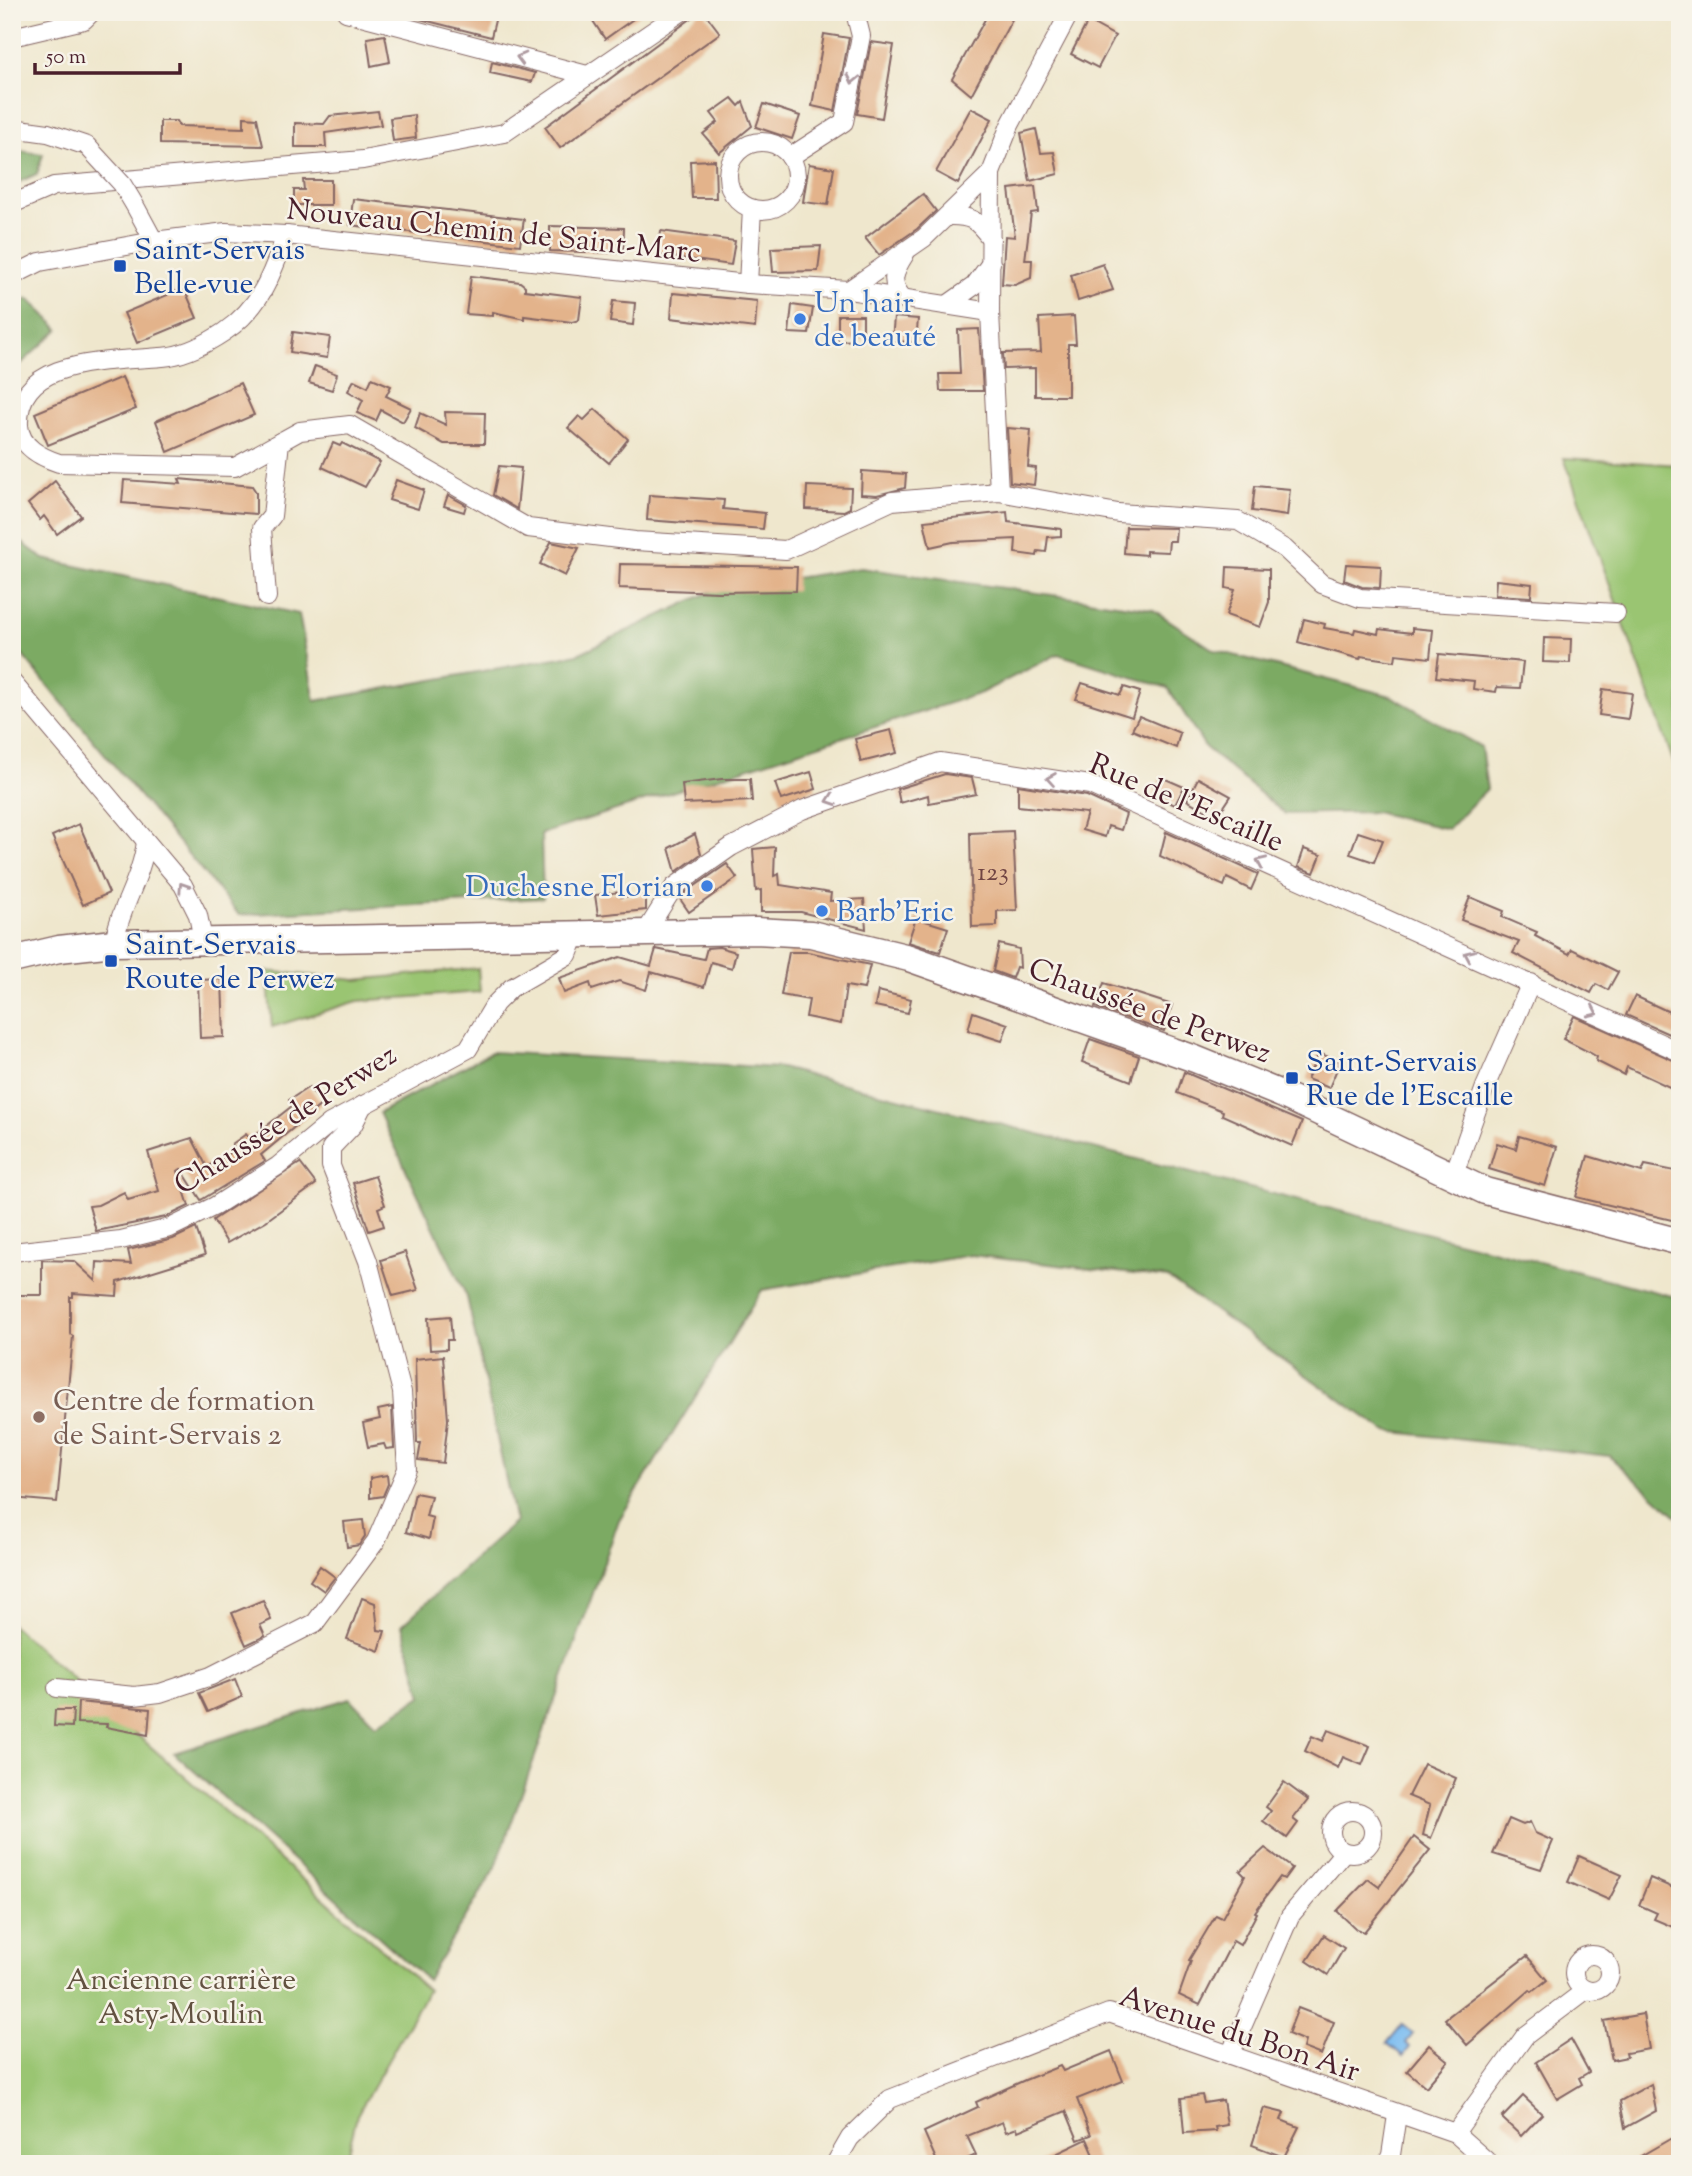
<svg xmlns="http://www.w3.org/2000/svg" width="1692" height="2176" font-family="'Sorts Mill Goudy',serif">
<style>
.green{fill:#9ac572;stroke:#72724e;stroke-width:2}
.forest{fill:#7baa64;stroke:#626448;stroke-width:2}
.water{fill:#7dbdf1;stroke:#646e8e;stroke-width:2}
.building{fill:#e3b38b}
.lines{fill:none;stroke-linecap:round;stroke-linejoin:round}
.street-casing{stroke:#846564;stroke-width:20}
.secondary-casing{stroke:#846564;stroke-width:29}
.street{stroke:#fff;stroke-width:18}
.secondary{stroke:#fff;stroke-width:26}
.street-bridge-casing{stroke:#846564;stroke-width:20;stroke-linecap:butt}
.street-bridge{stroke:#fff;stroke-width:18}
.oneway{stroke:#ae9aa0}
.transit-dot{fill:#1a4fb4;stroke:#f7f3e8;stroke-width:2.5}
.shop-dot{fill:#3f7fe0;stroke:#f7f3e8;stroke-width:2.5}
.education-dot{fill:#8d6e63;stroke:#f7f3e8;stroke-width:2.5}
.labels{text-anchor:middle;stroke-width:5;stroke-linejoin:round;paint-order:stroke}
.number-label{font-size:26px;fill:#704443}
.street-label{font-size:30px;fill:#4a1f2b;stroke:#f7f3e8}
.transit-label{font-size:30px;fill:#164399;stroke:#f7f3e8;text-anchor:start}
.shop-label{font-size:30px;fill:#366cbe;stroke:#f7f3e8;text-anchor:start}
.education-label{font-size:30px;fill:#785e54;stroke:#f7f3e8;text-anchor:start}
.park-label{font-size:30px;fill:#625140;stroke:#f7f3e8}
</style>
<rect width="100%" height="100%" fill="#f7f3e8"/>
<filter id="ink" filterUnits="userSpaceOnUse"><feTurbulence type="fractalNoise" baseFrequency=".0143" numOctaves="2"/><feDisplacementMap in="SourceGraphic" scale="14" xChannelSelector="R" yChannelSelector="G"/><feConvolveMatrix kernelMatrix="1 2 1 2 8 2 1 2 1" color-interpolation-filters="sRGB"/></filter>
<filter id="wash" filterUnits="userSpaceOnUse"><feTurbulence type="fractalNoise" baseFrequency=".00686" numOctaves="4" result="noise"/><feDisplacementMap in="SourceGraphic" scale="28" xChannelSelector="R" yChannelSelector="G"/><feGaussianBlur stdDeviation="1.57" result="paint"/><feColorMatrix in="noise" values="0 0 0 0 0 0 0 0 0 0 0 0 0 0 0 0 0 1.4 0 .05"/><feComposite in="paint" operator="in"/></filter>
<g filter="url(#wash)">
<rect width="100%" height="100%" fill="#efe7cd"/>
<g class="green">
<polygon points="1564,458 1680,465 1680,780"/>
<polygon points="478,968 480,992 358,1001 272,1027 267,971 356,980"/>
<polygon points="12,1625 428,1990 357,2115 345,2164 12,2164"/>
</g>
<g class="forest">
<polygon points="12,150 43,154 37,174 12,185"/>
<polygon points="28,298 59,329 12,372 12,310"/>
<polygon points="12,535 44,559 299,614 315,701 578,654 714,590 861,568 1152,609 1214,650 1391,696 1481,747 1487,789 1448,829 1375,812 1285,814 1206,748 1168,688 1058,654 981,693 541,834 543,898 239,915 12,643"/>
<polygon points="491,1052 781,1068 1680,1298 1680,1519 1609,1456 1385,1431 1168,1278 971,1255 762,1290 619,1520 495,1869 427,1980 174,1753 350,1698 376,1725 422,1696 402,1625 515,1522 467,1297 379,1113"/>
</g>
<polygon class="water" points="1402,2025 1413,2034 1406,2043 1410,2047 1403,2056 1387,2043"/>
<g id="blocks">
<g class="building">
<polygon points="412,12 497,12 491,37 412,17"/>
<polygon points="599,12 643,12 605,39 591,18"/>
<polygon points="700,12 704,12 720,33 560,148 545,127"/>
<polygon points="989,12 1016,12 971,95 952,79"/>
<polygon points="1088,21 1115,36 1098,68 1071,54"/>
<polygon points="824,34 849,38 835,111 812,106"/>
<polygon points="385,35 390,62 371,66 367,38"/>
<polygon points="871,42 894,45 882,118 857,114"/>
<polygon points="492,62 535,73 532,82 490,73"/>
<polygon points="732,98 739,106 743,102 752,126 719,153 703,134 718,122 711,113"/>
<polygon points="764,104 800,116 792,139 756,127"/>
<polygon points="971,108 992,119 958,184 936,172"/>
<polygon points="378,111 381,125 325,133 326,147 295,147 295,123 324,124 330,116"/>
<polygon points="414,115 416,138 393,141 390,118"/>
<polygon points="244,117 257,118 263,146 160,144 160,121 176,121 179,126 244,128"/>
<polygon points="1036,129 1041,153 1054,152 1058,174 1030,181 1021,133"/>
<polygon points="715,160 716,198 692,198 690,161"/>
<polygon points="809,164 834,168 828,205 803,202"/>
<polygon points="303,180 331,180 331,205 294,205 294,190 304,190"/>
<polygon points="1035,186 1038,212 1031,213 1025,260 1032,260 1031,278 1015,285 1002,284 1005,236 1015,237 1009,189"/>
<polygon points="923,194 936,211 917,229 879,255 865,238"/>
<polygon points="353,199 524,219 520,245 350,225"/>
<polygon points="550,226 624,228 623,253 550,251"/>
<polygon points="661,231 735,241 731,265 658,255"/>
<polygon points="821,246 818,271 773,272 771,248"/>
<polygon points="1103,264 1113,290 1078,301 1071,275"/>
<polygon points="471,276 520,282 525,286 525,290 582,297 579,320 572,322 524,316 524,319 493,312 493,316 466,314"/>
<polygon points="184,288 197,318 137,343 124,313"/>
<polygon points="673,293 757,301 755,328 671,318"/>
<polygon points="613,301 635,303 633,325 610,322"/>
<polygon points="792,305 813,308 809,334 789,333"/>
<polygon points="838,315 863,315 863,340 838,341"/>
<polygon points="1074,316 1076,344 1068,344 1068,396 1035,396 1035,368 1004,369 1003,353 1041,352 1039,318"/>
<polygon points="894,317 918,319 916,342 892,341"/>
<polygon points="979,329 983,391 940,391 939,374 960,374 958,330"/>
<polygon points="293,332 330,337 327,358 290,352"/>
<polygon points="315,366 337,374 332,390 309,383"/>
<polygon points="122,377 136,409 48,445 35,413"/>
<polygon points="372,378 391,386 386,396 411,408 403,422 381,410 376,421 357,413 363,400 348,391 354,380 368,387"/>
<polygon points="240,383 254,415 168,452 156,421"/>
<polygon points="595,409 628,439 609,463 568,428 579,416 584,420"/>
<polygon points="445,412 485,413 484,444 444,444 415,428 420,413 446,425"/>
<polygon points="1007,428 1031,430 1028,467 1036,468 1034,485 1010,482"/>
<polygon points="333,443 340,446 342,443 380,462 365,487 322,467"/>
<polygon points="499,466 521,468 517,509 493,495"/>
<polygon points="862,471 906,474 905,488 877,495 861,494"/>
<polygon points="179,479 252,486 256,492 256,514 122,503 124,480 181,484"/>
<polygon points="396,480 424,490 418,509 389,500"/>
<polygon points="55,481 81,516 57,534 44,516 40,520 28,504"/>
<polygon points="807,486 851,488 850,508 844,511 806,509"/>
<polygon points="1255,486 1290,489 1287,516 1252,511"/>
<polygon points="448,495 466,505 464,512 444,506"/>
<polygon points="649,495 724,500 723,509 765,513 763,529 647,520"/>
<polygon points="1007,512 1008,522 1061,529 1061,536 1048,537 1046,552 1038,551 1037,556 1015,553 1016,539 953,542 930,547 924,521"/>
<polygon points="1126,527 1176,528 1175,541 1169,541 1168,552 1146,551 1146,555 1124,553"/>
<polygon points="551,542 579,548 565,576 540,564"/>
<polygon points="620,564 797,567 796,591 718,592 619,588"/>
<polygon points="1346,564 1381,566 1380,588 1362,587 1344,580"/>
<polygon points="1227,567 1269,569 1269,602 1260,627 1226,615 1235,590 1226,588"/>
<polygon points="1496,580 1532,584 1531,597 1495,595"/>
<polygon points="1304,619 1325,624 1324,628 1354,633 1355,629 1378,634 1379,629 1412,633 1412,628 1433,630 1430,658 1396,654 1395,661 1361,656 1360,659 1298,642"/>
<polygon points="1544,638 1571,639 1570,663 1543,662"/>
<polygon points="1439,654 1523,662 1520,688 1497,687 1496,692 1473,689 1474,681 1436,677"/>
<polygon points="1082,683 1120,695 1124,687 1140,692 1132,717 1076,699"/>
<polygon points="1603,689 1632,693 1628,719 1599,715"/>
<polygon points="1139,716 1180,733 1176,748 1132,730"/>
<polygon points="891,730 897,753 861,762 855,739"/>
<polygon points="811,772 816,789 781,800 775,783"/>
<polygon points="945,774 972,778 976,794 929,803 928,795 900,803 897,789"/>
<polygon points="1161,777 1184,787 1175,805 1152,795"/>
<polygon points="1198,778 1231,796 1217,817 1187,800"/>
<polygon points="722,779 750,779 752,801 684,804 682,784"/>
<polygon points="1018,785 1087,796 1126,814 1121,830 1108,826 1105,837 1082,830 1087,813 1018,806"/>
<polygon points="79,824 109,893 83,905 52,836"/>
<polygon points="1013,831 1017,910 997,911 997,926 972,927 970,833"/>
<polygon points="1166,832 1258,874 1251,890 1227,878 1224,886 1160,856"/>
<polygon points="1358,832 1383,840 1374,862 1350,854"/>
<polygon points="695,834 701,854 676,872 669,848"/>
<polygon points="775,847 774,876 779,874 780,885 831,893 830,901 864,899 866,929 801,912 761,912 761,890 756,891 753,849"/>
<polygon points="1304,849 1321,855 1314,873 1298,867"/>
<polygon points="727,864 737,878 689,912 680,899 682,895"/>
<polygon points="620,892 621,897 646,895 646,910 598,915 595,895"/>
<polygon points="1470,897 1504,911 1502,917 1537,932 1535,936 1569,954 1572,949 1618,972 1608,990 1596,984 1591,993 1513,953 1519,942 1461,920"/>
<polygon points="916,918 948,928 940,952 908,942"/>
<polygon points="999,944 1019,949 1020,968 1016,967 1012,978 993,971"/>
<polygon points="719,947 736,952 732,968 711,962 704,987 651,972 646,990 619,981 592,990 590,983 564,993 559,978 620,957 651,966 656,949 704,959 707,948"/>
<polygon points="789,952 808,952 870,965 864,989 846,986 841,1024 806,1017 809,1000 781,995"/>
<polygon points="222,979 224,1037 200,1038 198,980"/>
<polygon points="1104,983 1172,1005 1164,1031 1095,1007"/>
<polygon points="878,991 911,999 908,1013 875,1006"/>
<polygon points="1635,996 1680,1017 1680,1039 1626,1015"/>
<polygon points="973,1012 1008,1024 1002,1041 968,1030"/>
<polygon points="1574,1016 1680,1063 1680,1092 1627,1067 1624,1075 1596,1061 1597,1057 1589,1052 1563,1039"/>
<polygon points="1090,1039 1139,1056 1131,1081 1082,1062"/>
<polygon points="1319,1053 1340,1062 1329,1088 1307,1079"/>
<polygon points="1184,1072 1302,1122 1292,1146 1222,1115 1223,1111 1177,1093"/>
<polygon points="309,1087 322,1104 261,1155 265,1161 201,1200 181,1169 178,1171 189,1206 166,1217 96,1231 89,1206 98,1205 124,1192 128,1200 159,1191 148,1152 192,1138 207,1167 235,1150 232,1144 246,1134 250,1139 292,1106 289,1100"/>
<polygon points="1519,1136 1557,1147 1545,1186 1489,1169 1497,1143 1516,1149"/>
<polygon points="1588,1156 1642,1172 1645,1165 1680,1172 1680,1222 1576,1197"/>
<polygon points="300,1163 316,1184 266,1221 227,1243 213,1220"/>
<polygon points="375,1176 385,1205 378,1208 384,1226 369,1231 353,1183"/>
<polygon points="196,1228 205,1255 118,1282 117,1296 73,1293 73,1297 70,1297 70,1334 73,1336 57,1502 12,1498 12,1295 42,1295 42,1260 74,1261 96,1281 97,1262 131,1264 128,1250 173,1239"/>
<polygon points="405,1252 418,1290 393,1296 381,1260"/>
<polygon points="450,1316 452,1340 447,1340 447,1349 430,1350 428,1318"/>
<polygon points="443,1356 448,1420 443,1463 418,1460 421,1443 417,1443 415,1359"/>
<polygon points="392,1407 394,1448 386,1449 384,1444 368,1447 363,1423 380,1419 378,1410"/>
<polygon points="387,1475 388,1484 383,1496 370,1498 370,1478"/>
<polygon points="415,1493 431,1496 426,1516 433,1518 429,1539 406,1532"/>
<polygon points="363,1520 365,1536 359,1545 347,1547 344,1522"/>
<polygon points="320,1566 335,1577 324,1591 310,1581"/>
<polygon points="362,1598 375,1603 378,1630 385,1631 379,1651 347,1639"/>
<polygon points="263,1600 271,1620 260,1625 265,1636 246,1645 232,1613"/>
<polygon points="235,1679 242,1697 208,1712 199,1693"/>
<polygon points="78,1702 150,1709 148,1735 106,1727 107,1724 77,1723"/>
<polygon points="55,1710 73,1710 72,1727 54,1726"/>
<polygon points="1328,1730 1370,1746 1362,1765 1343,1757 1338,1768 1305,1751 1312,1736 1323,1741"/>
<polygon points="1424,1764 1456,1778 1431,1838 1423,1835 1430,1805 1408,1796"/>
<polygon points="1284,1782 1308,1800 1293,1819 1298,1823 1287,1838 1263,1821 1271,1811 1266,1807"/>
<polygon points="1509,1819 1523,1825 1530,1822 1535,1833 1553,1841 1541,1869 1493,1854"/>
<polygon points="1414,1837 1430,1850 1364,1932 1356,1929 1337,1911 1368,1879 1379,1887"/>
<polygon points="1265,1848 1292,1868 1284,1879 1280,1877 1255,1912 1257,1913 1240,1945 1233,1941 1200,2005 1179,1995 1191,1961 1189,1960 1216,1915 1222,1918 1245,1876 1240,1871"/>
<polygon points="1579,1856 1622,1875 1609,1900 1568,1882"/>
<polygon points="1650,1878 1680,1891 1680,1916 1675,1928 1654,1919 1657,1913 1639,1905"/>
<polygon points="1324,1935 1344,1948 1328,1975 1307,1961"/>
<polygon points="1527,1956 1547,1980 1532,1992 1530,1990 1467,2045 1445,2019"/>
<polygon points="1298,2008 1334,2022 1321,2055 1303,2048 1305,2041 1288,2034"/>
<polygon points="1643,2014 1649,2049 1626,2053 1627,2057 1612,2060 1604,2021"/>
<polygon points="1571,2039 1589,2072 1579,2078 1582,2084 1557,2099 1536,2062"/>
<polygon points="1429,2045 1448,2061 1426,2087 1407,2071"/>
<polygon points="1111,2051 1123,2081 1077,2099 1091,2135 1078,2140 1066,2111 1018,2131 1017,2128 1006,2132 1002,2122 967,2136 976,2155 956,2164 938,2164 924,2132 978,2107 976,2102 1025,2080 1060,2066 1063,2071"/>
<polygon points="1651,2084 1656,2111 1625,2128 1620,2101"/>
<polygon points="1202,2095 1204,2103 1223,2100 1227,2125 1215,2127 1216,2131 1184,2133 1181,2098"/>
<polygon points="1523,2096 1542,2114 1521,2136 1502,2118"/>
<polygon points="1264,2108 1284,2113 1281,2120 1299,2127 1284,2157 1252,2145"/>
<polygon points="1087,2139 1098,2164 1035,2164"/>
<polygon points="1670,2139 1673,2144 1680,2140 1680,2164 1627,2164"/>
</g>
</g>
</g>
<g filter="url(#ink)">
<use href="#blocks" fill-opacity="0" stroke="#846564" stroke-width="2"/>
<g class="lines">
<defs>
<g id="street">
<polyline points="346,12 587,75"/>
<polyline points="12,37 84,20 92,12"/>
<polyline points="12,128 48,133 87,146"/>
<circle cx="762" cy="176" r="34"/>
<polyline points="790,157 844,122 861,36 855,12"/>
<polyline points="12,204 54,186 363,160 504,133 681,12"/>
<polyline points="134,204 154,241"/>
<path d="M947 216C971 215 977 220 991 239"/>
<path d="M286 235C272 275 260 308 224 332 209 342 188 353 170 356 120 363 16 353 19 425 20 447 41 457 59 463L235 467 300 431 350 425 528 528 635 541 786 550 892 501 999 492 1118 513 1238 521 1285 549 1322 584 1360 598 1616 613"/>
<polyline points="12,276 40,262 154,241 226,232 286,235 748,284 849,290 990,312"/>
<polyline points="748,284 752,209"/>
<polyline points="849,290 924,238 991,173"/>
<path d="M904 299C888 283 894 271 905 254"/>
<polyline points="947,305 974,286 991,263"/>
<polyline points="999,492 990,312 991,173 1010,125 1070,12"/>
<polyline points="267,597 262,528 272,516 280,442"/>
<polyline points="12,682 183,885 198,915 203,940"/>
<polyline points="645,933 674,887 731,847 802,810 940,762 1090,785 1680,1052"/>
<path d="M114 943C119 909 141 880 146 842"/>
<polyline points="1453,1177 1485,1087 1531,983"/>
<polyline points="12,1252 121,1240 170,1228 215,1206 278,1166 330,1123 468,1049 495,1004 511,988 568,955 576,934"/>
<polyline points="57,1688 134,1696 160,1693 211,1676 315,1623 376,1541 407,1469 402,1392 368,1261 331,1166 331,1148 353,1125 363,1105"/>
<circle cx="1352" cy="1832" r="21"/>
<circle cx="1592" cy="1973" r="18"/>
<polyline points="1230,2055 1290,1916 1344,1852"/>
<polyline points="1455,2133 1525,2036 1586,1990"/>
<polyline points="835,2164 850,2138 890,2099 1109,2013 1455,2133 1490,2164"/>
<polyline points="1387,2164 1391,2155 1397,2115"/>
</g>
<polyline id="secondary" points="12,960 59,949 114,943 756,931 811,934 909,958 1195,1059 1281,1094 1485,1191 1680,1242"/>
</defs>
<use href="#street" class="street-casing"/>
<use href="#secondary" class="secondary-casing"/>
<use href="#street" class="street"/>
<use href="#secondary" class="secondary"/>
<defs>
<polyline id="street-bridge" points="87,146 122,184 134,204"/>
</defs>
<use href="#street-bridge" class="street-bridge-casing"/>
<use href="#street-bridge" class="street-bridge"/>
</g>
<defs><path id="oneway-chevron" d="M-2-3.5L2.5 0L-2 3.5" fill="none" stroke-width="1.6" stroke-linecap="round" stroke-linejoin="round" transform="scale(1.75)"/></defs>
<g class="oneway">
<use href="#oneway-chevron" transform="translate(521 58) rotate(-165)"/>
<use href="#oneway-chevron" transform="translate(853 79) rotate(102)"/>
<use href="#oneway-chevron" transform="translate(1051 779) rotate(-171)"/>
<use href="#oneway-chevron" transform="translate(831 800) rotate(161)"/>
<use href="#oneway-chevron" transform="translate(1261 862) rotate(-156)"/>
<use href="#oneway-chevron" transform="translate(183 887) rotate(-123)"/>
<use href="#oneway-chevron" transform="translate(1469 955) rotate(-156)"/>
<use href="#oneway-chevron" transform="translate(1593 1012) rotate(25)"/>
</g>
</g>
<g class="transit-dot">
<rect x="113" y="259" width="14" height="14" rx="3.5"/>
<rect x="104" y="954" width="14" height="14" rx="3.5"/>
<rect x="1285" y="1071" width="14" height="14" rx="3.5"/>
</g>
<g class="shop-dot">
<circle cx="800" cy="319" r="7"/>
<circle cx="707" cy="886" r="7"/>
<circle cx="822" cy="911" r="7"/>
</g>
<circle class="education-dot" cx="39" cy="1417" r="7"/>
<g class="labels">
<g class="number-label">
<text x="993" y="880">123</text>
</g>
<g class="street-label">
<text transform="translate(494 230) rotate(6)" y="10">Nouveau Chemin de Saint-Marc</text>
<text transform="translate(1187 802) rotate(23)" y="10">Rue de l'Escaille</text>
<text transform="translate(1150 1010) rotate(20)" y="10">Chaussée de Perwez</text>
<text transform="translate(285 1119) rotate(-32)" y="10">Chaussée de Perwez</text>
<text transform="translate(1240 2033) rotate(18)" y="10">Avenue du Bon Air</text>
</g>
<g class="transit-label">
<text x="134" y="259">Saint-Servais<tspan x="134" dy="34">Belle-vue</tspan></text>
<text x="125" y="954">Saint-Servais<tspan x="125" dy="34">Route de Perwez</tspan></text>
<text x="1306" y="1071">Saint-Servais<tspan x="1306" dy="34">Rue de l'Escaille</tspan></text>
</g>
<g class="shop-label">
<text x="814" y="312">Un hair<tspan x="814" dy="34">de beauté</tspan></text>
<text x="693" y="896" text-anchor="end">Duchesne Florian</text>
<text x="836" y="921">Barb'Eric</text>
</g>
<g class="education-label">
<text x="53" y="1410">Centre de formation<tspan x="53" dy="34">de Saint-Servais 2</tspan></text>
</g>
<g class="park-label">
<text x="181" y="1989">Ancienne carrière<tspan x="181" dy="34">Asty-Moulin</tspan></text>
</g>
</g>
<rect width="1692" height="2176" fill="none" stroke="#f7f3e8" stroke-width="42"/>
<path d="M35 63v10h145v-10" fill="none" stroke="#4a1f2b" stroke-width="3.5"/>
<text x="46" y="63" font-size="21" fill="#4a1f2b" stroke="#f7f3e8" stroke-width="5" paint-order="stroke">50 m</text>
</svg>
